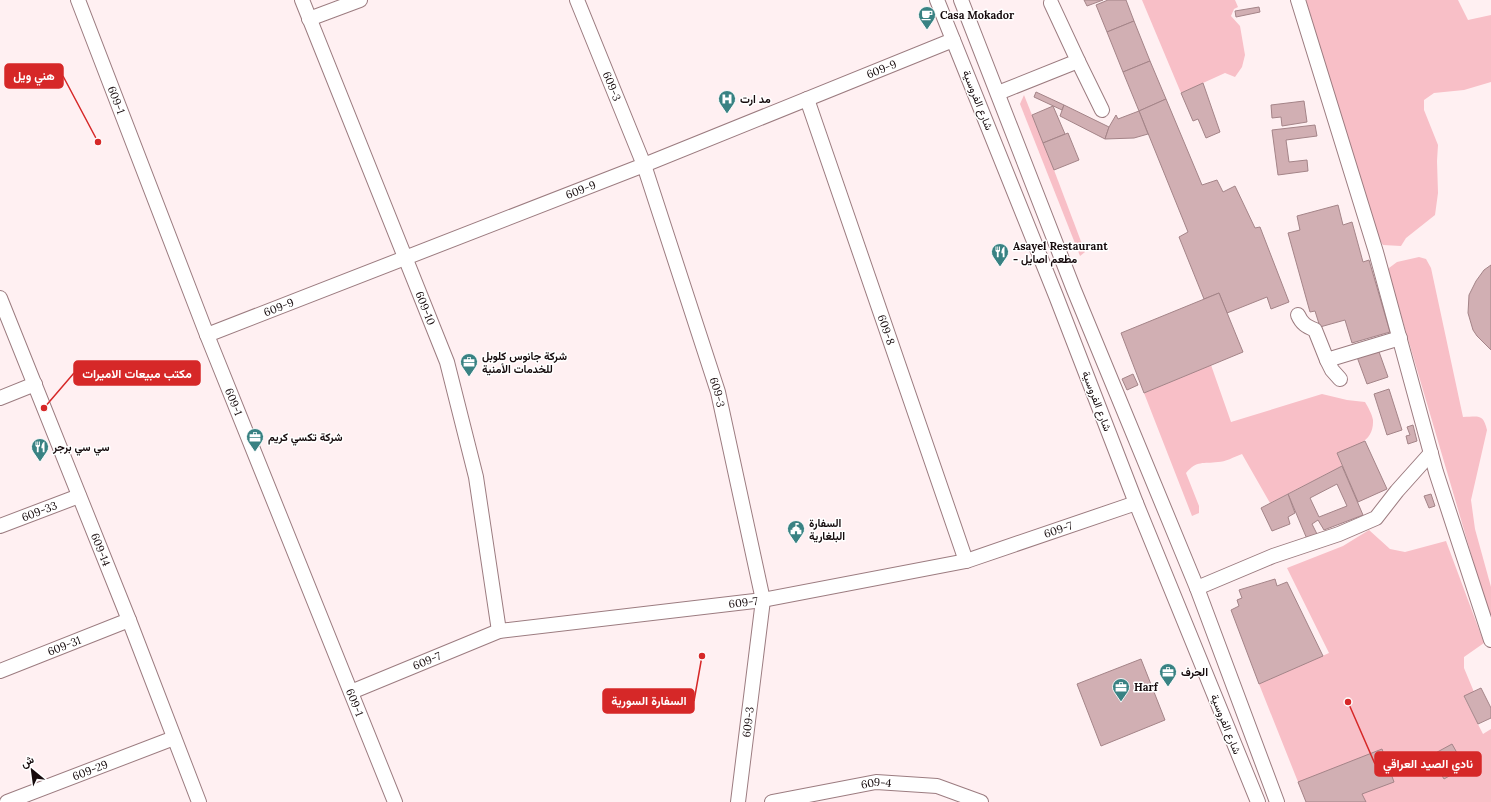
<svg xmlns="http://www.w3.org/2000/svg" width="1491" height="802" font-family="Lora,Vazirmatn,serif">
<style>
.green{fill:#f8bfc7}
.building{fill:#d1afb3;stroke:#a48488;fill-rule:evenodd}
.lines{fill:none;stroke-linecap:round;stroke-linejoin:round}
.minor-casing{stroke:#9c7c80;stroke-width:16}
.minor{stroke:#fff;stroke-width:14}
.labels{text-anchor:middle;stroke-width:3;stroke-linejoin:round;paint-order:stroke}
.poi-label{font-size:11px;font-weight:bold;fill:#160b0d;stroke:#fff;text-anchor:start}
.street-label{font-size:11px;fill:#160b0d;stroke:#fff}
.leader{fill:none;stroke:#d62828;stroke-width:1.5}
.callout-dot{fill:#d62828;stroke:#fff;stroke-width:1.5}
.callout{fill:#d62828;stroke:#d62828;stroke-width:1.5}
.callout-label{font-size:12px;text-anchor:middle;font-weight:bold;fill:#fff}
</style>
<rect width="100%" height="100%" fill="#fff0f2"/>
<g class="green">
<polygon points="1142,0 1235,0 1238,7 1234,9 1231,16 1240,26 1245,55 1242,67 1235,77 1225,73 1181,93"/>
<polygon points="1306,0 1458,0 1468,20 1491,15 1491,82 1464,90 1434,93 1424,100 1424,110 1438,145 1437,161 1438,193 1435,215 1406,238 1401,246 1383,245 1378,238"/>
<polygon points="1024,95 1054,170 1085,252 1080,256 1020,104"/>
<path d="M1419 257 1426 259 1431 268 1463 417C1478 417 1483 413 1487 430L1471 500 1475 529 1491 587V622L1389 274V268L1397 262Z"/>
<path d="M1211 365 1231 422 1322 394 1347 400 1365 402C1368 407 1372 414 1373 420 1374 443 1354 446 1337 453L1342 466 1270 503 1242 454C1234 457 1225 462 1218 462 1203 464 1197 460 1186 473L1199 506V513L1192 516 1144 393Z"/>
<polygon points="1369,530 1390,549 1405,552 1446,541 1484,643 1464,657 1464,668 1474,692 1464,697 1483,734 1491,729 1491,802 1306,802 1259,684 1329,653 1287,568 1343,546"/>
</g>
<g class="building">
<polygon points="1084,0 1103,0 1087,6"/>
<polygon points="1108,0 1126,0 1134,21 1107,32 1096,5"/>
<polygon points="1259,7 1260,12 1236,17 1235,11"/>
<polygon points="1134,21 1150,61 1123,72 1107,32"/>
<polygon points="1150,61 1166,99 1139,111 1123,72"/>
<polygon points="1203,83 1220,132 1206,138 1198,119 1193,121 1181,93"/>
<polygon points="1036,92 1064,105 1062,110 1034,97"/>
<polygon points="1166,99 1202,185 1217,180 1223,192 1235,186 1255,228 1260,227 1289,302 1271,309 1267,297 1227,313 1219,293 1204,299 1179,237 1188,232 1139,111"/>
<polygon points="1304,101 1307,122 1282,126 1281,117 1272,118 1271,105"/>
<polygon points="1064,105 1109,127 1105,139 1060,116"/>
<polygon points="1053,106 1065,134 1043,143 1032,115"/>
<polygon points="1139,111 1148,134 1134,138 1105,139 1109,127 1116,115 1118,119"/>
<polygon points="1315,125 1317,136 1286,140 1289,162 1307,160 1308,171 1278,175 1272,130"/>
<polygon points="1068,133 1079,160 1054,170 1043,143"/>
<polygon points="1338,205 1343,225 1352,222 1363,262 1369,260 1390,332 1352,343 1345,320 1320,327 1315,311 1310,312 1288,233 1300,230 1297,216"/>
<polygon points="1491,265 1491,350 1477,336 1473,330 1468,313 1469,295 1476,281 1484,270"/>
<polygon points="1219,293 1243,352 1144,393 1121,333"/>
<polygon points="1378,349 1388,377 1367,384 1357,357"/>
<polygon points="1133,374 1138,385 1127,390 1122,379"/>
<polygon points="1389,389 1402,430 1387,435 1374,394"/>
<polygon points="1413,425 1417,441 1408,444 1406,436 1410,435 1407,427"/>
<polygon points="1365,441 1387,489 1358,502 1337,453"/>
<path d="M1342 466 1363 515 1324 530 1318 520 1312 524 1317 534 1307 539 1288 494ZM1337 484 1347 506 1319 517 1310 498Z"/>
<polygon points="1288,494 1295,513 1288,517 1290,524 1272,531 1261,508"/>
<polygon points="1431,494 1435,506 1429,508 1424,496"/>
<polygon points="1275,579 1277,586 1287,582 1323,656 1259,684 1231,610 1239,606 1237,600 1242,598 1239,590"/>
<polygon points="1141,659 1165,720 1101,746 1077,684"/>
<polygon points="1481,688 1491,708 1491,718 1478,724 1464,696"/>
<polygon points="1452,744 1465,767 1444,779 1430,756"/>
<polygon points="1382,749 1394,782 1362,794 1366,802 1306,802 1298,782"/>
</g>
<g class="lines">
<defs>
<g id="minor">
<path id="s1" d="M78 0 207 335 395 802"/>
<path id="s2" d="M302 0 447 362 476 477 499 631"/>
<path id="s3" d="M577 0 644 165 718 392 763 600 738 802"/>
<polyline points="937,0 1056,296 1136,503 1258,802"/>
<polyline points="961,0 1074,290 1197,588 1277,802"/>
<polyline points="1298,0 1376,252 1436,472 1491,640"/>
<polyline points="309,19 360,0"/>
<polyline points="1078,61 1102,110"/>
<polyline points="998,93 1078,61 1051,3"/>
<path id="s4" d="M807 99 966 561"/>
<path id="s5" d="M0 298 129 620 199 802"/>
<path d="M1298 315C1302 324 1306 326 1315 330L1327 360 1400 338"/>
<path id="s6" d="M207 335 644 165 953 40"/>
<polyline points="1327,360 1332,370 1340,379"/>
<polyline points="0,398 35,384"/>
<path id="s7" d="M0 526 79 496"/>
<polyline points="1197,588 1273,556 1339,534 1376,518 1397,491 1431,453"/>
<path id="s8" d="M0 671 129 620"/>
<path id="s9" d="M351 692 499 631 763 600 966 561 1136 503"/>
<path id="s10" d="M7 802 174 738"/>
<path id="s11" d="M772 802 876 782 937 786 981 802"/>
</g>
</defs>
<use href="#minor" class="minor-casing"/>
<use href="#minor" class="minor"/>
</g>
<defs>
<symbol id="cafe-pin" viewBox="-11 -11 22 30"><path d="M0 17L-7.5 6A9.5 9.5 0 1 1 7.5 6Z" fill="#398283" stroke="#fff"/><path d="M-5.5-4.5H6V0H3Q3 3.5 0 3.5H-2.5Q-5.5 3.5-5.5 0ZM3-3.2v2h1.7v-2ZM-6 4.5H4V6H-6Z" fill="#fff"/></symbol>
<symbol id="hospital-pin" viewBox="-11 -11 22 30"><path d="M0 17L-7.5 6A9.5 9.5 0 1 1 7.5 6Z" fill="#398283" stroke="#fff"/><path d="M-5-5h3v3.5h4V-5h3V5h-3V1.5h-4V5h-3Z" fill="#fff"/></symbol>
<symbol id="restaurant-pin" viewBox="-11 -11 22 30"><path d="M0 17L-7.5 6A9.5 9.5 0 1 1 7.5 6Z" fill="#398283" stroke="#fff"/><path d="M-5-6h1v4h1v-4h1v4h1v-4h1v5L-1.5 .5V6h-2V.5L-5-1ZM5-6V6H3V1.5H1.5Q1.5-4 5-6Z" fill="#fff"/></symbol>
<symbol id="office-pin" viewBox="-11 -11 22 30"><path d="M0 17L-7.5 6A9.5 9.5 0 1 1 7.5 6Z" fill="#398283" stroke="#fff"/><path d="M-6-3h4V-5.5h4V-3h4V5H-6ZM-1-4.5V-3h2v-1.5ZM-6 0V1H6V0Z" fill="#fff"/></symbol>
<symbol id="civic-pin" viewBox="-11 -11 22 30"><path d="M0 17L-7.5 6A9.5 9.5 0 1 1 7.5 6Z" fill="#398283" stroke="#fff"/><path d="M-.6-6.5H3V-4.5H.6V-3L4-1V1h2V6H-6V1h2V-1L-.6-3ZM-1.2 2.5V6h2.4V2.5Z" fill="#fff"/></symbol>
</defs>
<g fill-rule="evenodd">
<use href="#cafe-pin" x="917" y="5" width="20" height="27"/>
<use href="#hospital-pin" x="717" y="89" width="20" height="27"/>
<use href="#restaurant-pin" x="990" y="242" width="20" height="27"/>
<use href="#office-pin" x="459" y="352" width="20" height="27"/>
<use href="#office-pin" x="245" y="427" width="20" height="27"/>
<use href="#restaurant-pin" x="30" y="437" width="20" height="27"/>
<use href="#civic-pin" x="786" y="519" width="20" height="27"/>
<use href="#office-pin" x="1158" y="662" width="20" height="27"/>
<use href="#office-pin" x="1111" y="677" width="20" height="27"/>
</g>
<g class="labels">
<g class="poi-label">
<text x="940" y="19">Casa Mokador</text>
<text x="740" y="103">مد ارت</text>
<text x="1013" y="250">Asayel Restaurant<tspan x="1013" dy="13">- مطعم اصايل</tspan></text>
<text x="482" y="360">شركة جانوس كلوبل<tspan x="482" dy="13">للخدمات الأمنية</tspan></text>
<text x="268" y="441">شركة تكسي كريم</text>
<text x="53" y="451">سي سي برجر</text>
<text x="809" y="527">السفارة<tspan x="809" dy="13">البلغارية</tspan></text>
<text x="1181" y="676">الحرف</text>
<text x="1134" y="691">Harf</text>
</g>
<g class="street-label">
<text dy="4" stroke="none"><textPath href="#s6" startOffset="725">609-9</textPath></text>
<text dy="4" stroke="none"><textPath href="#s3" startOffset="93">609-3</textPath></text>
<text dy="4" stroke="none"><textPath href="#s1" startOffset="107">609-1</textPath></text>
<text transform="translate(978 100) rotate(68)" y="4">شارع الفروسية</text>
<text dy="4" stroke="none"><textPath href="#s6" startOffset="401">609-9</textPath></text>
<text dy="4" stroke="none"><textPath href="#s6" startOffset="77">609-9</textPath></text>
<text dy="4" stroke="none"><textPath href="#s2" startOffset="332">609-10</textPath></text>
<text dy="4" stroke="none"><textPath href="#s4" startOffset="244">609-8</textPath></text>
<text dy="4" stroke="none"><textPath href="#s3" startOffset="417">609-3</textPath></text>
<text transform="translate(1097 401) rotate(69)" y="4">شارع الفروسية</text>
<text dy="4" stroke="none"><textPath href="#s1" startOffset="431">609-1</textPath></text>
<text dy="4" stroke="none"><textPath href="#s7" startOffset="42">609-33</textPath></text>
<text dy="4" stroke="none"><textPath href="#s9" startOffset="730">609-7</textPath></text>
<text dy="4" stroke="none"><textPath href="#s5" startOffset="271">609-14</textPath></text>
<text dy="4" stroke="none"><textPath href="#s9" startOffset="406">609-7</textPath></text>
<text dy="4" stroke="none"><textPath href="#s8" startOffset="69">609-31</textPath></text>
<text dy="4" stroke="none"><textPath href="#s9" startOffset="82">609-7</textPath></text>
<text dy="4" stroke="none"><textPath href="#s1" startOffset="755">609-1</textPath></text>
<text transform="translate(748 722) rotate(-83)" y="4">609-3</text>
<text transform="translate(1226 724) rotate(68)" y="4">شارع الفروسية</text>
<text dy="4" stroke="none"><textPath href="#s10" startOffset="89">609-29</textPath></text>
<text dy="4" stroke="none"><textPath href="#s11" startOffset="106">609-4</textPath></text>
</g>
</g>
<path class="leader" d="M98 142L63 76M44 408L74 373M702 656L694 701M1348 702L1375 764"/>
<g class="callout-dot">
<circle cx="98" cy="142" r="4"/>
<circle cx="44" cy="408" r="4"/>
<circle cx="702" cy="656" r="4"/>
<circle cx="1348" cy="702" r="4"/>
</g>
<g class="callout">
<rect x="5" y="64" width="58" height="24" rx="4"/>
<rect x="74" y="361" width="126" height="24" rx="4"/>
<rect x="603" y="689" width="91" height="24" rx="4"/>
<rect x="1375" y="752" width="106" height="24" rx="4"/>
</g>
<g class="callout-label">
<text x="34" y="80">هني ويل</text>
<text x="137" y="378">مكتب مبيعات الاميرات</text>
<text x="649" y="705">السفارة السورية</text>
<text x="1428" y="768">نادي الصيد العراقي</text>
</g>
<g transform="translate(32 770) rotate(331)" stroke="#ffffff" stroke-width="3" paint-order="stroke">
<path d="M0-3L7 15L0 10L-7 15Z" fill="#160b0d"/>
<text y="-6" font-size="11" font-weight="bold" text-anchor="middle" fill="#160b0d">ش</text>
</g>
</svg>
